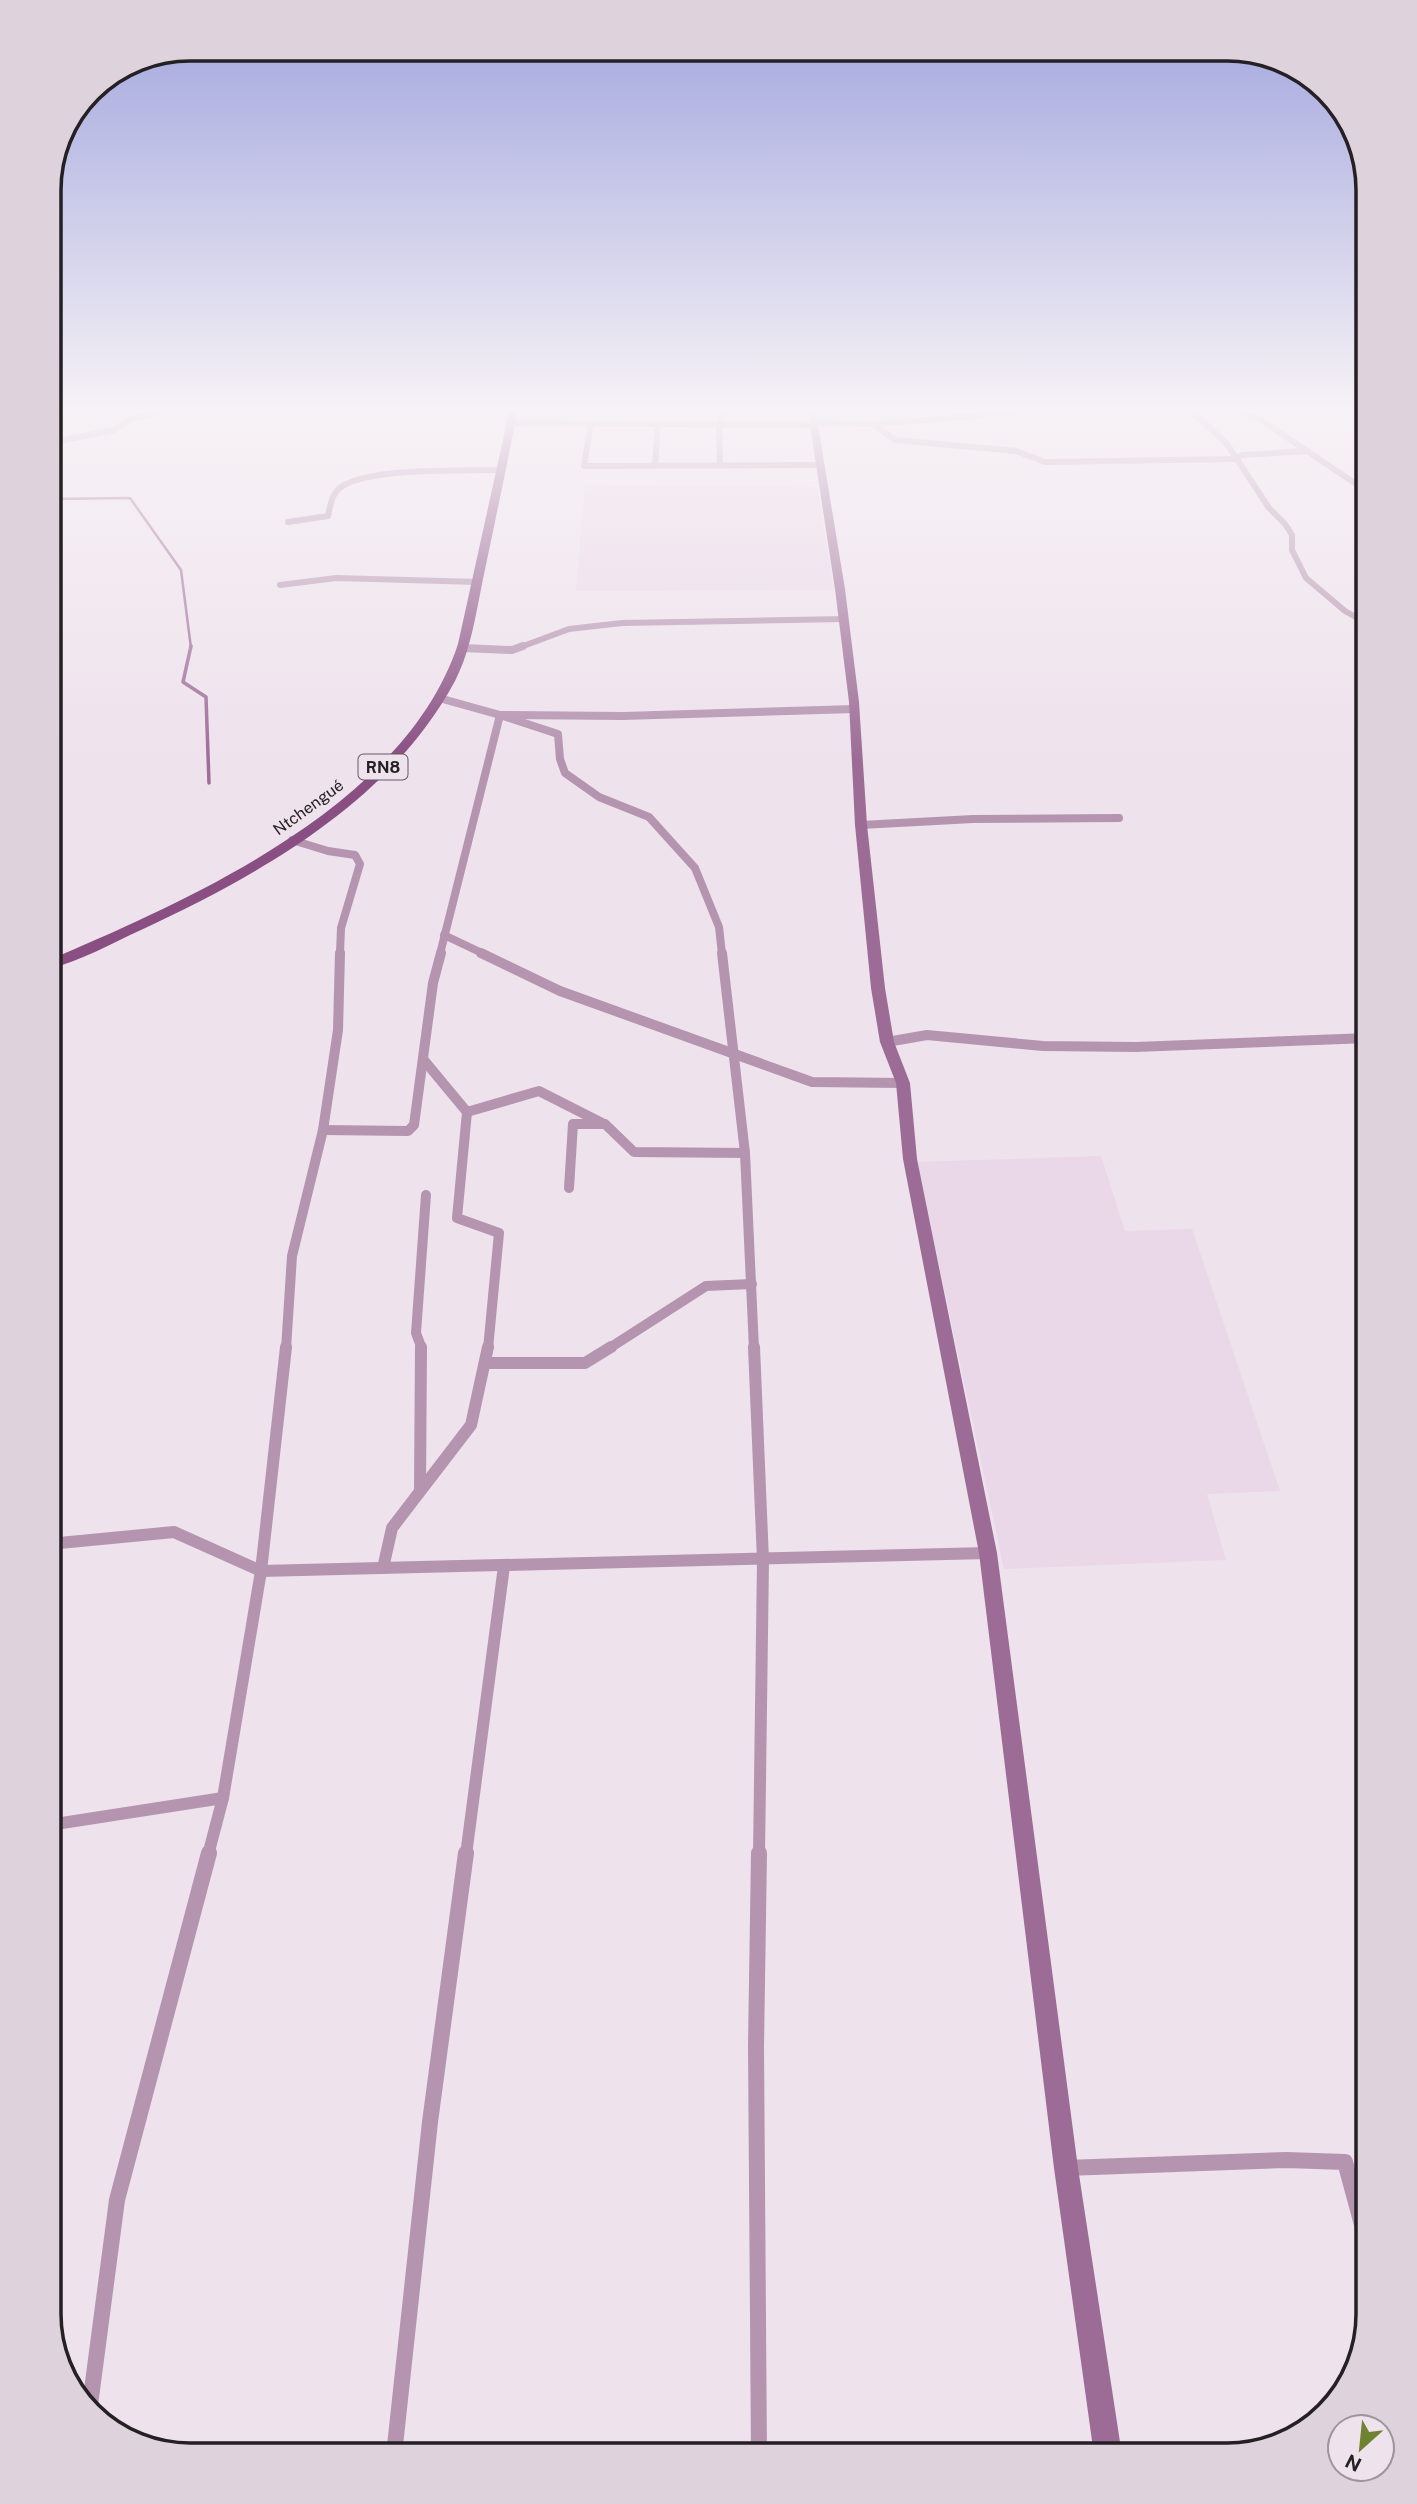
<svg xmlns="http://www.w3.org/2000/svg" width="1417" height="2504" font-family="'Public Sans',sans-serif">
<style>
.built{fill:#ead7e7}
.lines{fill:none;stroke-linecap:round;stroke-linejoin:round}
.stream-far1{stroke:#a06c9a;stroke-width:2.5}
.stream{stroke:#a06c9a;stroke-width:3.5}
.street-far4{stroke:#b594b0;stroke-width:6}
.street-far3{stroke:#b594b0;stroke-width:8}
.street-far2{stroke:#b594b0;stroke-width:10}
.street-far1{stroke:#b594b0;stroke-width:12}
.street{stroke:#b594b0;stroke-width:16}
.secondary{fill:#9c6c96;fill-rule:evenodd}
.primary{fill:#894f82;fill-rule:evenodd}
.labels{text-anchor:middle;stroke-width:5;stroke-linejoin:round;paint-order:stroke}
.shield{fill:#eee2ec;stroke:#615a60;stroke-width:2}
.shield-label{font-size:16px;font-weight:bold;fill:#242024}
.far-street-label{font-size:16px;fill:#242024;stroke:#eee2ec}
.rim{fill:none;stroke:#242024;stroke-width:3.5}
</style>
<rect width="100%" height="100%" fill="#eee2ec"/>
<g class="built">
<polygon points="585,485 817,487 834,590 576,591"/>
<polygon points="1101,1156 1125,1231 1192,1229 1280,1491 1207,1494 1226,1560 1004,1569 917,1162"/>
</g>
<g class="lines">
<polyline class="stream-far1" points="49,499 130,498 181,570 191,648"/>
<polyline class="stream" points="191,646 183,682 206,697 209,783"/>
<g class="street-far4">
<polyline points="1189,408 1227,444 1269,508 1285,524 1292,535 1292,550 1306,578 1345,611 1368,624"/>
<polyline points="1229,408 1258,418 1368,492"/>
<polyline points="511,423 814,425 811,408"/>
<polyline points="814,423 877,424 1018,412 1016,408"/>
<polyline points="591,424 584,466 820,465"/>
<polyline points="873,424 895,440 1016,451 1045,462 1235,459 1242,455 1308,451"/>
<polyline points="49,443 114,430 131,418 185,408"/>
<polyline points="720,465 719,425 723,408"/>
<polyline points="655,466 658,424"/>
<path d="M288 522 328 516C330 506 332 493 341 487 369 467 466 471 502 470"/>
<polyline points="280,585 336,578 478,582"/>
<polyline points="518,648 569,629 622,623 844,619"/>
</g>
<g class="street-far3">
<polyline points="462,648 512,650 523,646"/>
<polyline points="439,698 500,715 623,716 854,709"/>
<polyline points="861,825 973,819 1119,818"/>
<polyline points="292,840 328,851 355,855 360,864 341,928 340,954"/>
<polyline points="444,935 484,954"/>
<polyline points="440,954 500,715 558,734 560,759 565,773 599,797 649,817 695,868 719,927 722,954"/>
</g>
<g class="street-far2">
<polyline points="481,953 560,991 812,1082 903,1083"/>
<polyline points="722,953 745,1153 754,1349"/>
<polyline points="887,1042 927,1035 1043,1046 1136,1047 1368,1038"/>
<polyline points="423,1059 467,1112 457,1218 499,1233 488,1349"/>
<polyline points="467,1112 539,1091 602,1123"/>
<polyline points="323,1130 408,1131 414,1125 433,983 441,953"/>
<polyline points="569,1188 573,1124 605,1124 634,1152 745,1153"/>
<polyline points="286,1349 292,1256 323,1130 338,1030 340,953"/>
<polyline points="422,1349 416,1333 426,1195"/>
<polyline points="608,1349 706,1286 752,1284"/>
</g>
<g class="street-far1">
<polyline points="754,1347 763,1560 759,1855"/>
<polyline points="487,1363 585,1363 611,1347"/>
<polyline points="420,1488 421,1347"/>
<polyline points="49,1544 174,1532 261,1571 988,1553"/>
<polyline points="383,1568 392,1528 471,1425 488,1347"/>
<polyline points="49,1825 223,1798"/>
<polyline points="208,1855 223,1798 261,1571 286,1347"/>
<polyline points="466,1855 504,1566"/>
</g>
<g class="street">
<polyline points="759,1853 756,2046 759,2455"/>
<polyline points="1066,2168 1286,2160 1345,2162 1368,2247"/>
<polyline points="90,2405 117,2200 209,1853"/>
<polyline points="394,2455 430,2122 466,1853"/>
</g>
<polygon class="secondary" points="814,423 818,425 845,589 859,702 867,825 885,988 894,1042 910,1083 917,1159 997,1553 1078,2168 1122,2455 1094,2455 1054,2168 979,1553 903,1159 896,1083 880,1042 871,988 855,825 849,702 835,589 810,425"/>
<path class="primary" d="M510 408H518C507 465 495 522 483 579 476 613 471 650 455 681 391 801 261 874 141 930 112 943 81 961 49 969V960C194 898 405 805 458 644Z"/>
</g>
<linearGradient id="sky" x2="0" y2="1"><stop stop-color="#a0a4dd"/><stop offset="0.54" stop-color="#f7f2f6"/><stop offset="1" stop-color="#f7f2f6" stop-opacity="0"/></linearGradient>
<rect width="1417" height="759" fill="url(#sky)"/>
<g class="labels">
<rect class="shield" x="358.5" y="754.5" width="49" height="25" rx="5"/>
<g class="shield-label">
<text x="383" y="773">RN8</text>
</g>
<g class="far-street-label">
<text transform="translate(308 807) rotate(-36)" y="6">Ntchengué</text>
</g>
</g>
<path d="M0 0H1417V2504H0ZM190 61H1227A129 129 0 0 1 1356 190V2314A129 129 0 0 1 1227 2443H190A129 129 0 0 1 61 2314V190A129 129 0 0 1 190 61Z" fill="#ded2dc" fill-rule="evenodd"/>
<path class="rim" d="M190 61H1227A129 129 0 0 1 1356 190V2314A129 129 0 0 1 1227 2443H190A129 129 0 0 1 61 2314V190A129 129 0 0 1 190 61Z"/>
<g transform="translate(1361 2448) rotate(207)"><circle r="33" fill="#eee2ec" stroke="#9d949c" stroke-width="2"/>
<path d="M0-5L12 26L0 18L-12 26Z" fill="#6f8232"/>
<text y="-10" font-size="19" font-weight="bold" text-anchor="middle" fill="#242024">N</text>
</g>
</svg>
